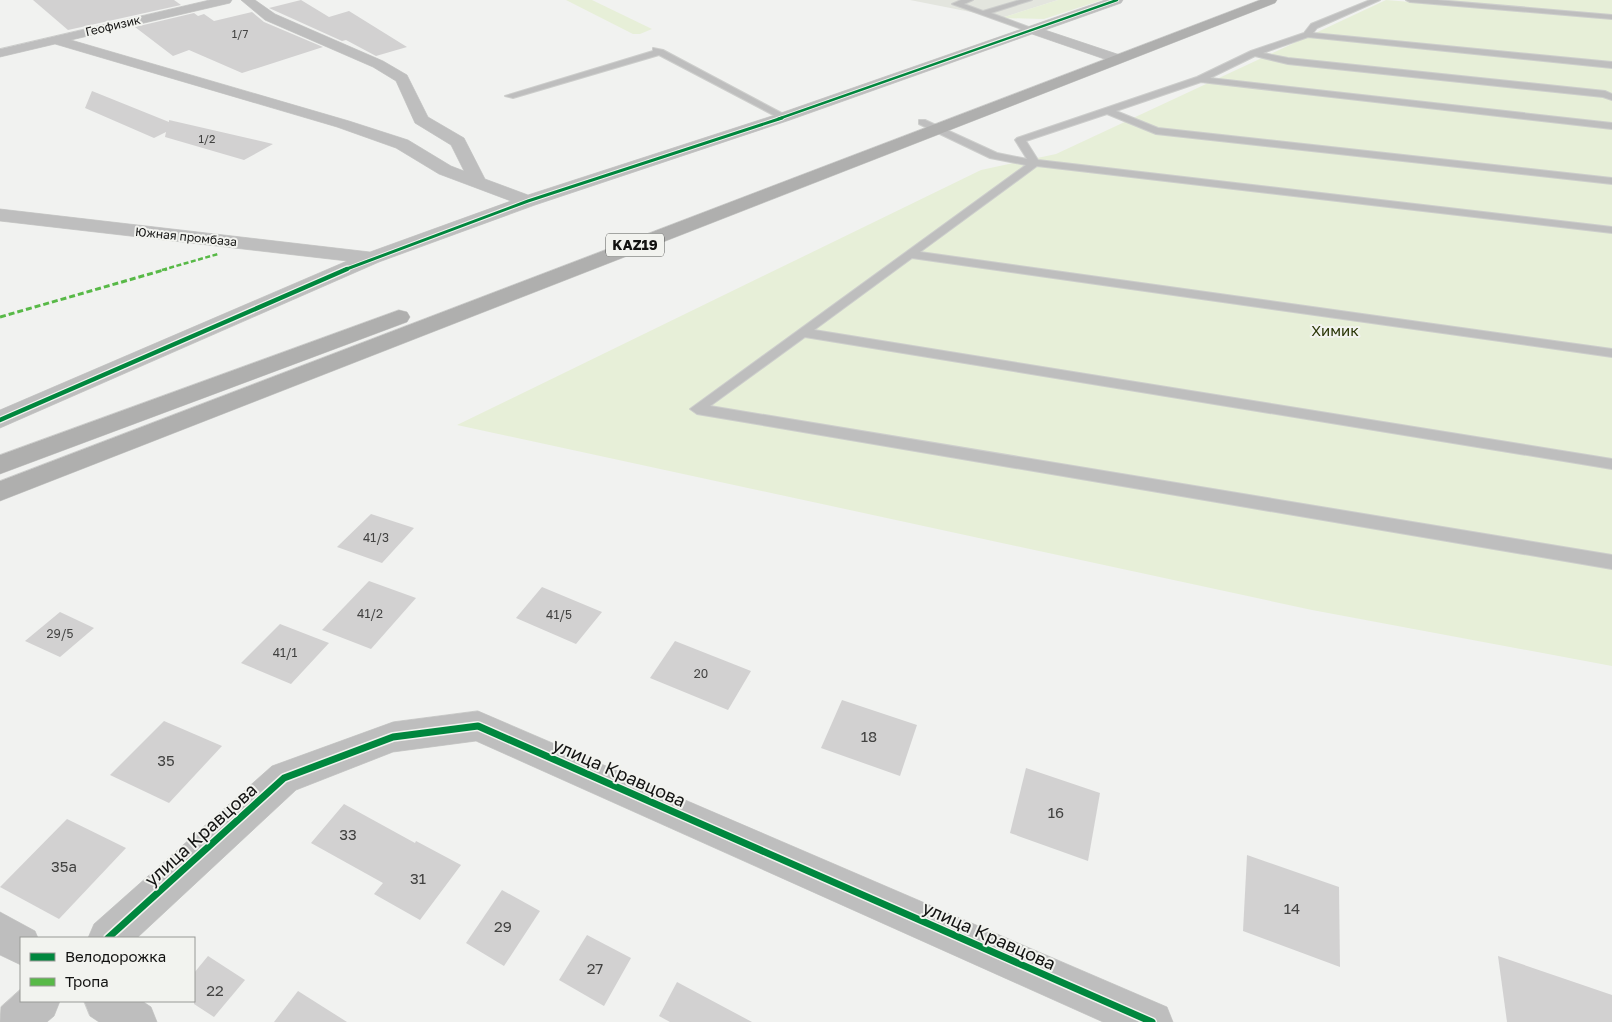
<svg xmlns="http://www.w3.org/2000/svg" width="1612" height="1022" font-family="'Golos Text',sans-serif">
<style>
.built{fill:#e3e5de}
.green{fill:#e7efd8}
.building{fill:#d2d1d1}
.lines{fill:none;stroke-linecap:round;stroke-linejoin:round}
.service-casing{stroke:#cdcecc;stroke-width:2}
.minor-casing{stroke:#cdcecc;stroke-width:1}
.trunk-casing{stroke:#cdcecc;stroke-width:1}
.service{fill:#bebebe;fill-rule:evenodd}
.minor{fill:#bebebe;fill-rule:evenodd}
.trunk{fill:#afafae;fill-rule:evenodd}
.quiet-far1{stroke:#58b947;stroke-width:2.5;stroke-dasharray:5 2.5;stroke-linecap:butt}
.quiet{stroke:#58b947;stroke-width:3;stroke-dasharray:6 3;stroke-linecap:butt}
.cycleway-far3-casing{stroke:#f2f3ef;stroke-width:4.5}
.cycleway-far2-casing{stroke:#f2f3ef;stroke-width:5}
.cycleway-far1-casing{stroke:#f2f3ef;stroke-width:7}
.cycleway-casing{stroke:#f2f3ef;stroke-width:10}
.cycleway-far3{stroke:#00873e;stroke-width:2.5}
.cycleway-far2{stroke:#00873e;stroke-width:3}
.cycleway-far1{stroke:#00873e;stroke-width:4.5}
.cycleway{stroke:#00873e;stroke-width:7}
.labels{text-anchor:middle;stroke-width:4;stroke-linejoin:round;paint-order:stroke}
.far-number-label{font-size:11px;fill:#424241}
.far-street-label{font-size:12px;fill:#121211;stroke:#f2f3ef}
.number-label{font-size:12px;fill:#424241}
.shield{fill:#f2f3ef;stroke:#555654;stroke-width:1}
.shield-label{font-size:14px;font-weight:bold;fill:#121211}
.park-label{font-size:15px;fill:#2b3707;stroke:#f2f3ef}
.near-number-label{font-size:15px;fill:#424241}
.near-street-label{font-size:18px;fill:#121211;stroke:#f2f3ef}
</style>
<rect width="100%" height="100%" fill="#f1f2f0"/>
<polygon class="built" points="910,0 1058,0 1001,18"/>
<g class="green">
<polygon points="566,0 592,0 652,29 640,34 633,34"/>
<polygon points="1058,0 1102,0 1044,19 1001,18"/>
<polygon points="1386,0 1612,18 1612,666 1312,610 457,425 981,170 1056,154"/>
<polygon points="1435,0 1612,0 1612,15 1441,1"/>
</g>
<g class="building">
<polygon points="33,0 174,0 181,5 68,30"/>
<polygon points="301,0 329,17 349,11 407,47 376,56 346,40 342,41 269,8"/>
<polygon points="252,12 264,22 323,47 242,73 189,50 173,56 135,27 194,13 198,16 204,14 214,21"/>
<polygon points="92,91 169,122 169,120 273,144 244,160 165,137 166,132 154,138 85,108"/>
<polygon points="371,514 414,528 382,563 337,547"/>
<polygon points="369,581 416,598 371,649 322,630"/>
<polygon points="542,587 602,612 576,644 516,618"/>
<polygon points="60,612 94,628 60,657 25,641"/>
<polygon points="280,624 329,643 291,684 241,663"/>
<polygon points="675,641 751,671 728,710 650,678"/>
<polygon points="842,700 917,725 900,776 821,748"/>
<polygon points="164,721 222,746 169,803 110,775"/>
<polygon points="1026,768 1100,793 1088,861 1010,833"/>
<polygon points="344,804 415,843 416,841 461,865 420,920 374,894 383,883 311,843"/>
<polygon points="67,819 126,848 59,919 0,887"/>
<polygon points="1247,855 1339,887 1340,967 1243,931"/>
<polygon points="502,890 540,911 504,966 466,943"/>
<polygon points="587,935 631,958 604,1006 559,980"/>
<polygon points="208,956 245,980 214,1017 194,1004 194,973"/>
<polygon points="1498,956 1612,995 1612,1022 1507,1022"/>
<polygon points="677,982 752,1022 670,1022 659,1016"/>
<polygon points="298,991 347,1022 274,1022"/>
</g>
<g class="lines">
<defs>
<g id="service">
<polygon points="961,0 973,0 964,4 983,11 1020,0 1032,0 991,13 1034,29 1027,31 952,4"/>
<polygon points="1370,0 1380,0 1317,28 1313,33 1612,62 1612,68 1308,37 1263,53 1288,58 1605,91 1612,94 1612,100 1603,97 1288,64 1255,56 1210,78 1612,123 1612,129 1201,82 1116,111 1158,128 1612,178 1612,184 1156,134 1107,114 1026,141 1038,160 1612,227 1612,233 1037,166 920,252 1612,349 1612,357 912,258 814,330 1612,459 1612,469 805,337 710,406 1612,555 1612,569 697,414 690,409 1026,165 990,158 919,124 919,120 925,120 997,153 1027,159 1015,140 1017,138 1197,77 1251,51 1304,33 1311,24"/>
<polygon points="1406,0 1437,0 1612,15 1612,19 1410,2"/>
<polygon points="653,48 663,50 789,117 781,119 659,55 513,98 505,96 653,51"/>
</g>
<g id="minor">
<polygon points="210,0 232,0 230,3 71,40 349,121 408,140 451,166 464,171 451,145 415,123 396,81 373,67 265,20 241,0 255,0 275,14 383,61 407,75 428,117 464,138 485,179 528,195 778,114 1105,0 1123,0 1121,3 1045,30 1123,56 1125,59 1118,63 1113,62 1032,34 790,120 535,205 379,262 0,428 0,410 347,261 0,221 0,209 370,252 511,201 439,174 396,148 337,127 55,44 0,57 0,49"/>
<polygon points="478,711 1167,1007 1173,1022 1103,1022 476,741 393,752 296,790 137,938 88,938 94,924 272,766 393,722"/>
<polygon points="0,912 35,931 38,938 21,938 21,965 0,955"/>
<polygon points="21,989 21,1001 60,1001 54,1016 47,1022 0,1022 1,1007"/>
<polygon points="84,1001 142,1001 151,1007 157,1022 99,1022 90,1016"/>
</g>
<g id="trunk">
<polygon points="1260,0 1277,0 1275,3 0,501 0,481"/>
<polygon points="399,310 407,312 410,317 407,322 0,474 0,455"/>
</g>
</defs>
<use href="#service" class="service-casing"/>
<use href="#minor" class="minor-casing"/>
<use href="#trunk" class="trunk-casing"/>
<use href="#service" class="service"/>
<use href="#minor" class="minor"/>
<use href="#trunk" class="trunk"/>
<polyline class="quiet-far1" points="162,270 218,254"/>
<polyline class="quiet" points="0,317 167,269"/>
<defs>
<polyline id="cycleway-far3" points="778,119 1117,0"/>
<polyline id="cycleway-far2" points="344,270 528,201 782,118"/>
<polyline id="cycleway-far1" points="0,420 347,269"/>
<polyline id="cycleway" points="108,938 284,778 393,737 478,726 1152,1022"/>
</defs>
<use href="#cycleway-far3" class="cycleway-far3-casing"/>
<use href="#cycleway-far2" class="cycleway-far2-casing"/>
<use href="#cycleway-far1" class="cycleway-far1-casing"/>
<use href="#cycleway" class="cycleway-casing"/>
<use href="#cycleway-far3" class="cycleway-far3"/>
<use href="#cycleway-far2" class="cycleway-far2"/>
<use href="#cycleway-far1" class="cycleway-far1"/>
<use href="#cycleway" class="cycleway"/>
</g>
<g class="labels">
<g class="far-number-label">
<text x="240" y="38">1/7</text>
<text x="207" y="143">1/2</text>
</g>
<g class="far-street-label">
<text transform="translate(113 26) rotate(-13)" y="4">Геофизик</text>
<text transform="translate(186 237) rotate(6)" y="4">Южная промбаза</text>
</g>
<g class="number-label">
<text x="376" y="542">41/3</text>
<text x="370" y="618">41/2</text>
<text x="559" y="619">41/5</text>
<text x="60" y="638">29/5</text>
<text x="285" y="657">41/1</text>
<text x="701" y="678">20</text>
</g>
<rect class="shield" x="606" y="233.5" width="58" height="23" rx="4"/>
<g class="shield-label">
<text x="635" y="250">KAZ19</text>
</g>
<g class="park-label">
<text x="1335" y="336">Химик</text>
</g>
<g class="near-number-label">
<text x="869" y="742">18</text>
<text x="166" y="766">35</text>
<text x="1056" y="818">16</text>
<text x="348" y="840">33</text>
<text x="64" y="872">35а</text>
<text x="418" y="884">31</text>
<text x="1292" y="914">14</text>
<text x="503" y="932">29</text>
<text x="595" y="974">27</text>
<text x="215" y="996">22</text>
</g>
<g class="near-street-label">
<text transform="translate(619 773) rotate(24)" y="6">улица Кравцова</text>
<text transform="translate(201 835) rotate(-42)" y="6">улица Кравцова</text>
<text transform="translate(989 936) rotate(24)" y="6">улица Кравцова</text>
</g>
</g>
<rect x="20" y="937" width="175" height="65" fill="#f2f3ef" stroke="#989996"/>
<rect x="30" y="953" width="25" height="8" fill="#00873e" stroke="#989996"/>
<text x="65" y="962" font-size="15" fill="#121211">Велодорожка</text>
<rect x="30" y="978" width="25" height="8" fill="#58b947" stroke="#989996"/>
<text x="65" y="987" font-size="15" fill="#121211">Тропа</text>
</svg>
